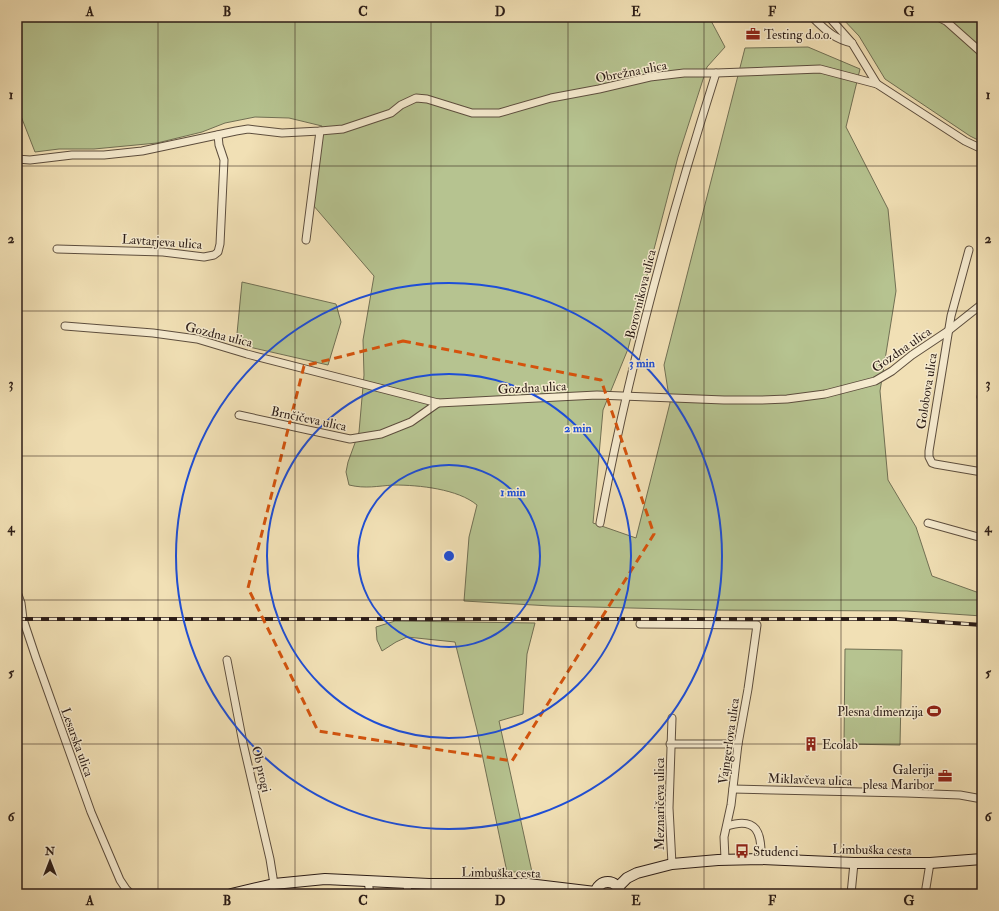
<svg xmlns="http://www.w3.org/2000/svg" width="999" height="911" font-family="'IM FELL Double Pica',serif">
<style>
.green{fill:#b6c390;stroke:#717054}
.lines{fill:none;stroke-linecap:round;stroke-linejoin:round}
.minor-casing{stroke:#5d4e3e;stroke-width:9}
.secondary-casing{stroke:#2c1d17;stroke-width:12}
.minor{stroke:#f6ebcf;stroke-width:7}
.secondary{stroke:#f6ebcf;stroke-width:10}
.rail-casing{stroke:#2c1d17;stroke-width:4}
.rail{stroke:#f6ebcf;stroke-width:2.5;stroke-dasharray:8;stroke-linecap:butt}
.marked{fill:none;stroke:#d5530d;stroke-width:3;stroke-dasharray:8 5;stroke-linejoin:round}
.grid{fill:none;stroke:#2c1d17;stroke-width:1;stroke-opacity:0.55}
.ring{fill:none;stroke:#1d4ed8;stroke-width:2}
.labels{text-anchor:middle;stroke-width:3;stroke-linejoin:round;paint-order:stroke}
.poi-label{font-size:13px;fill:#2c1d17;stroke:#f6ebcf;text-anchor:start}
.street-label{font-size:13px;fill:#2c1d17;stroke:#f6ebcf}
.centre{fill:#1d4ed8;stroke:#f6ebcf;stroke-width:2}
.ring-label{font-size:12px;text-anchor:middle;font-weight:bold;fill:#1d4ed8;stroke:#f6ebcf;stroke-width:3;stroke-linejoin:round;paint-order:stroke}
.neatline{fill:none;stroke:#2c1d17;stroke-width:1.5}
.grid-label{font-size:13px;text-anchor:middle;font-weight:bold;fill:#2c1d17}
</style>
<rect width="100%" height="100%" fill="#f1e0b5"/>
<filter id="stains"><feTurbulence type="fractalNoise" baseFrequency=".005" numOctaves="4"/><feColorMatrix values="0 0 0 0 .2 0 0 0 0 .09 0 0 0 0 .02 0 0 0 .5 -.17"/></filter>
<radialGradient id="worn" r=".72"><stop offset=".6" stop-color="#630" stop-opacity="0"/><stop offset="1" stop-color="#630" stop-opacity=".3"/></radialGradient>
<g class="green">
<path d="M17 17H709L725 47 707 67 678 157 628 349 603 410 593 523 636 538 670 403 664 365 745 48 808 47 860 69 846 127 888 209 896 291 880 391 888 480 916 527 932 576 982 594V616L907 611 711 610 551 606 464 601 469 537 477 505C458 489 419 485 394 485 377 486 366 489 349 485L346 472 348 462 359 432 364 375 363 340 374 276 313 205 322 126 289 118 255 117 225 123 202 132 157 143 94 149H59L35 152 17 106Z"/>
<polygon points="841,17 982,17 982,142 970,136 885,79 859,36"/>
<polygon points="242,282 336,304 341,322 328,365 236,344"/>
<polygon points="395,621 535,623 527,654 523,714 499,721 532,872 507,872 477,730 455,642 407,637 396,642 382,651 377,640 376,627"/>
<polygon points="845,649 902,650 900,745 844,744"/>
</g>
<g class="lines">
<defs>
<g id="minor">
<path d="M812 17C826 30 832 38 852 43"/>
<polyline points="829,17 852,43 877,84"/>
<polyline points="938,17 946,21 982,53"/>
<polyline points="17,159 30,160 72,155 104,155 142,151 236,131 248,129 282,133 320,131 343,129 391,113 401,105 416,98 427,99 472,113 499,113 551,98 599,89 650,77 684,73 716,73 820,69 877,84 965,141 982,149"/>
<polyline points="306,240 320,131"/>
<polyline points="57,249 163,252 204,257 214,255 218,252 220,244 224,160 219,145 218,135"/>
<polyline points="969,250 951,316 929,451 929,457 932,463 935,464 982,472"/>
<polyline points="65,326 153,333 197,339 247,354 438,403 597,395 724,400 762,400 787,399 825,394 875,381 892,371 912,355 948,331 982,304"/>
<polyline points="981,397 982,393"/>
<polyline points="239,415 350,439 381,434 411,422 438,403"/>
<path d="M600 523C628 371 669 221 716 73"/>
<polyline points="928,523 982,538"/>
<polyline points="17,592 21,603 23,619 36,658 91,812 120,880 126,889 131,894"/>
<polyline points="640,624 757,625 748,689 738,744 731,805 724,837 725,859"/>
<polyline points="227,660 243,743 270,859 274,884"/>
<polyline points="670,744 738,744"/>
<polyline points="733,789 906,793 960,795 982,799"/>
<path d="M727 826C757 816 762 833 761 859"/>
<polyline points="672,864 669,808 672,718"/>
<polyline points="368,881 370,894"/>
<polyline points="407,884 408,894"/>
<polyline points="851,894 854,863"/>
<polyline points="925,894 930,863"/>
</g>
<g id="secondary">
<polyline points="618,887 627,878 637,873 672,864 718,860 761,859 854,863 930,863 982,859"/>
<polyline points="231,894 274,884 325,879 429,884 528,884 595,892"/>
<path d="M595 894C598 878 618 878 620 894"/>
</g>
</defs>
<use href="#minor" class="minor-casing"/>
<use href="#secondary" class="secondary-casing"/>
<use href="#minor" class="minor"/>
<use href="#secondary" class="secondary"/>
<defs>
<polyline id="rail" points="17,619 896,619 982,625"/>
</defs>
<use href="#rail" class="rail-casing"/>
<use href="#rail" class="rail"/>
</g>
<path class="marked" d="M403 341 601 380 654 534 512 761 318 731 248 588 304 366Z"/>
<path class="grid" d="M158 17V894M295 17V894M431 17V894M568 17V894M704 17V894M841 17V894M17 166H982M17 311H982M17 456H982M17 600H982M17 744H982"/>
<g class="ring">
<circle cx="449" cy="556" r="91"/>
<circle cx="449" cy="556" r="182"/>
<circle cx="449" cy="556" r="273"/>
</g>
<defs>
<symbol id="office-bare" viewBox="-9 -9 18 18"><path d="M-6-3h4V-5.5h4V-3h4V5H-6ZM-1-4.5V-3h2v-1.5ZM-6 0V1H6V0Z" fill="#8f2418" stroke="#f6ebcf" stroke-width="2.5" paint-order="stroke"/></symbol>
<symbol id="stadium-bare" viewBox="-9 -9 18 18"><path d="M0-5a6.5 5 0 1 0 0 10a6.5 5 0 1 0 0-10ZM-3.5-1.8h7v3.6h-7Z" fill="#8f2418" stroke="#f6ebcf" stroke-width="2.5" paint-order="stroke"/></symbol>
<symbol id="building-bare" viewBox="-9 -9 18 18"><path d="M-4-6H4V6H1V3H-1V6H-4ZM-2.5-4.3h1.7v1.8h-1.7ZM.8-4.3h1.7v1.8H.8ZM-2.5-1h1.7V.8h-1.7ZM.8-1h1.7V.8H.8Z" fill="#8f2418" stroke="#f6ebcf" stroke-width="2.5" paint-order="stroke"/></symbol>
<symbol id="bus-bare" viewBox="-9 -9 18 18"><path d="M-5-6H5V4H4V6H2V4H-2V6H-4V4H-5ZM-3.5-4V0h7V-4ZM-3.5 1.2v1.5H-2V1.2ZM2 1.2v1.5H3.5V1.2Z" fill="#8f2418" stroke="#f6ebcf" stroke-width="2.5" paint-order="stroke"/></symbol>
</defs>
<g fill-rule="evenodd">
<use href="#office-bare" x="743" y="24" width="20" height="20"/>
<use href="#stadium-bare" x="924" y="701" width="20" height="20"/>
<use href="#building-bare" x="801" y="734" width="20" height="20"/>
<use href="#office-bare" x="935" y="766" width="20" height="20"/>
<use href="#bus-bare" x="732" y="841" width="20" height="20"/>
</g>
<g class="labels">
<g class="poi-label">
<text x="764" y="39">Testing d.o.o.</text>
<text x="923" y="716" text-anchor="end">Plesna dimenzija</text>
<text x="822" y="749">Ecolab</text>
<text x="934" y="774" text-anchor="end">Galerija<tspan x="934" dy="15">plesa Maribor</tspan></text>
<text x="753" y="856">Studenci</text>
</g>
<g class="street-label">
<text transform="translate(631 71) rotate(-11)" y="5">Obrežna ulica</text>
<text transform="translate(162 241) rotate(4)" y="5">Lavtarjeva ulica</text>
<text transform="translate(640 294) rotate(-76)" y="5">Borovnikova ulica</text>
<text transform="translate(219 334) rotate(14)" y="5">Gozdna ulica</text>
<text transform="translate(901 349) rotate(-35)" y="5">Gozdna ulica</text>
<text transform="translate(532 387) rotate(-3)" y="5">Gozdna ulica</text>
<text transform="translate(926 391) rotate(-81)" y="5">Golobova ulica</text>
<text transform="translate(309 418) rotate(12)" y="5">Brnčičeva ulica</text>
<text transform="translate(728 741) rotate(-82)" y="5">Vajngerlova ulica</text>
<text transform="translate(78 742) rotate(70)" y="5">Lesarska ulica</text>
<text transform="translate(262 769) rotate(77)" y="5">Ob progi</text>
<text transform="translate(810 779) rotate(2)" y="5">Miklavčeva ulica</text>
<text transform="translate(659 804) rotate(-90)" y="5">Meznaričeva ulica</text>
<text transform="translate(872 849) rotate(1)" y="5">Limbuška cesta</text>
<text transform="translate(501 872) rotate(1)" y="5">Limbuška cesta</text>
</g>
</g>
<circle cx="449" cy="556" r="6" class="centre"/>
<g class="ring-label">
<text x="642" y="367">3 min</text>
<text x="578" y="432">2 min</text>
<text x="513" y="496">1 min</text>
</g>
<rect width="999" height="911" fill="none" stroke="#f1e0b5" stroke-width="44"/>
<g transform="translate(50 861)" stroke="#f6ebcf" stroke-width="3" paint-order="stroke">
<path d="M0-3L7 15L0 10L-7 15Z" fill="#2c1d17"/>
<text y="-6" font-size="11" font-weight="bold" text-anchor="middle" fill="#2c1d17">N</text>
</g>
<rect x="22" y="22" width="955" height="867" class="neatline"/>
<g class="grid-label">
<text x="90" y="16">A</text>
<text x="227" y="16">B</text>
<text x="363" y="16">C</text>
<text x="500" y="16">D</text>
<text x="636" y="16">E</text>
<text x="772" y="16">F</text>
<text x="909" y="16">G</text>
<text x="11" y="99">1</text>
<text x="988" y="99">1</text>
<text x="11" y="243">2</text>
<text x="988" y="243">2</text>
<text x="11" y="388">3</text>
<text x="988" y="388">3</text>
<text x="11" y="532">4</text>
<text x="988" y="532">4</text>
<text x="11" y="677">5</text>
<text x="988" y="677">5</text>
<text x="11" y="821">6</text>
<text x="988" y="821">6</text>
<text x="90" y="905">A</text>
<text x="227" y="905">B</text>
<text x="363" y="905">C</text>
<text x="500" y="905">D</text>
<text x="636" y="905">E</text>
<text x="772" y="905">F</text>
<text x="909" y="905">G</text>
</g>
<rect width="100%" height="100%" filter="url(#stains)"/>
<rect width="100%" height="100%" fill="url(#worn)"/>
</svg>
